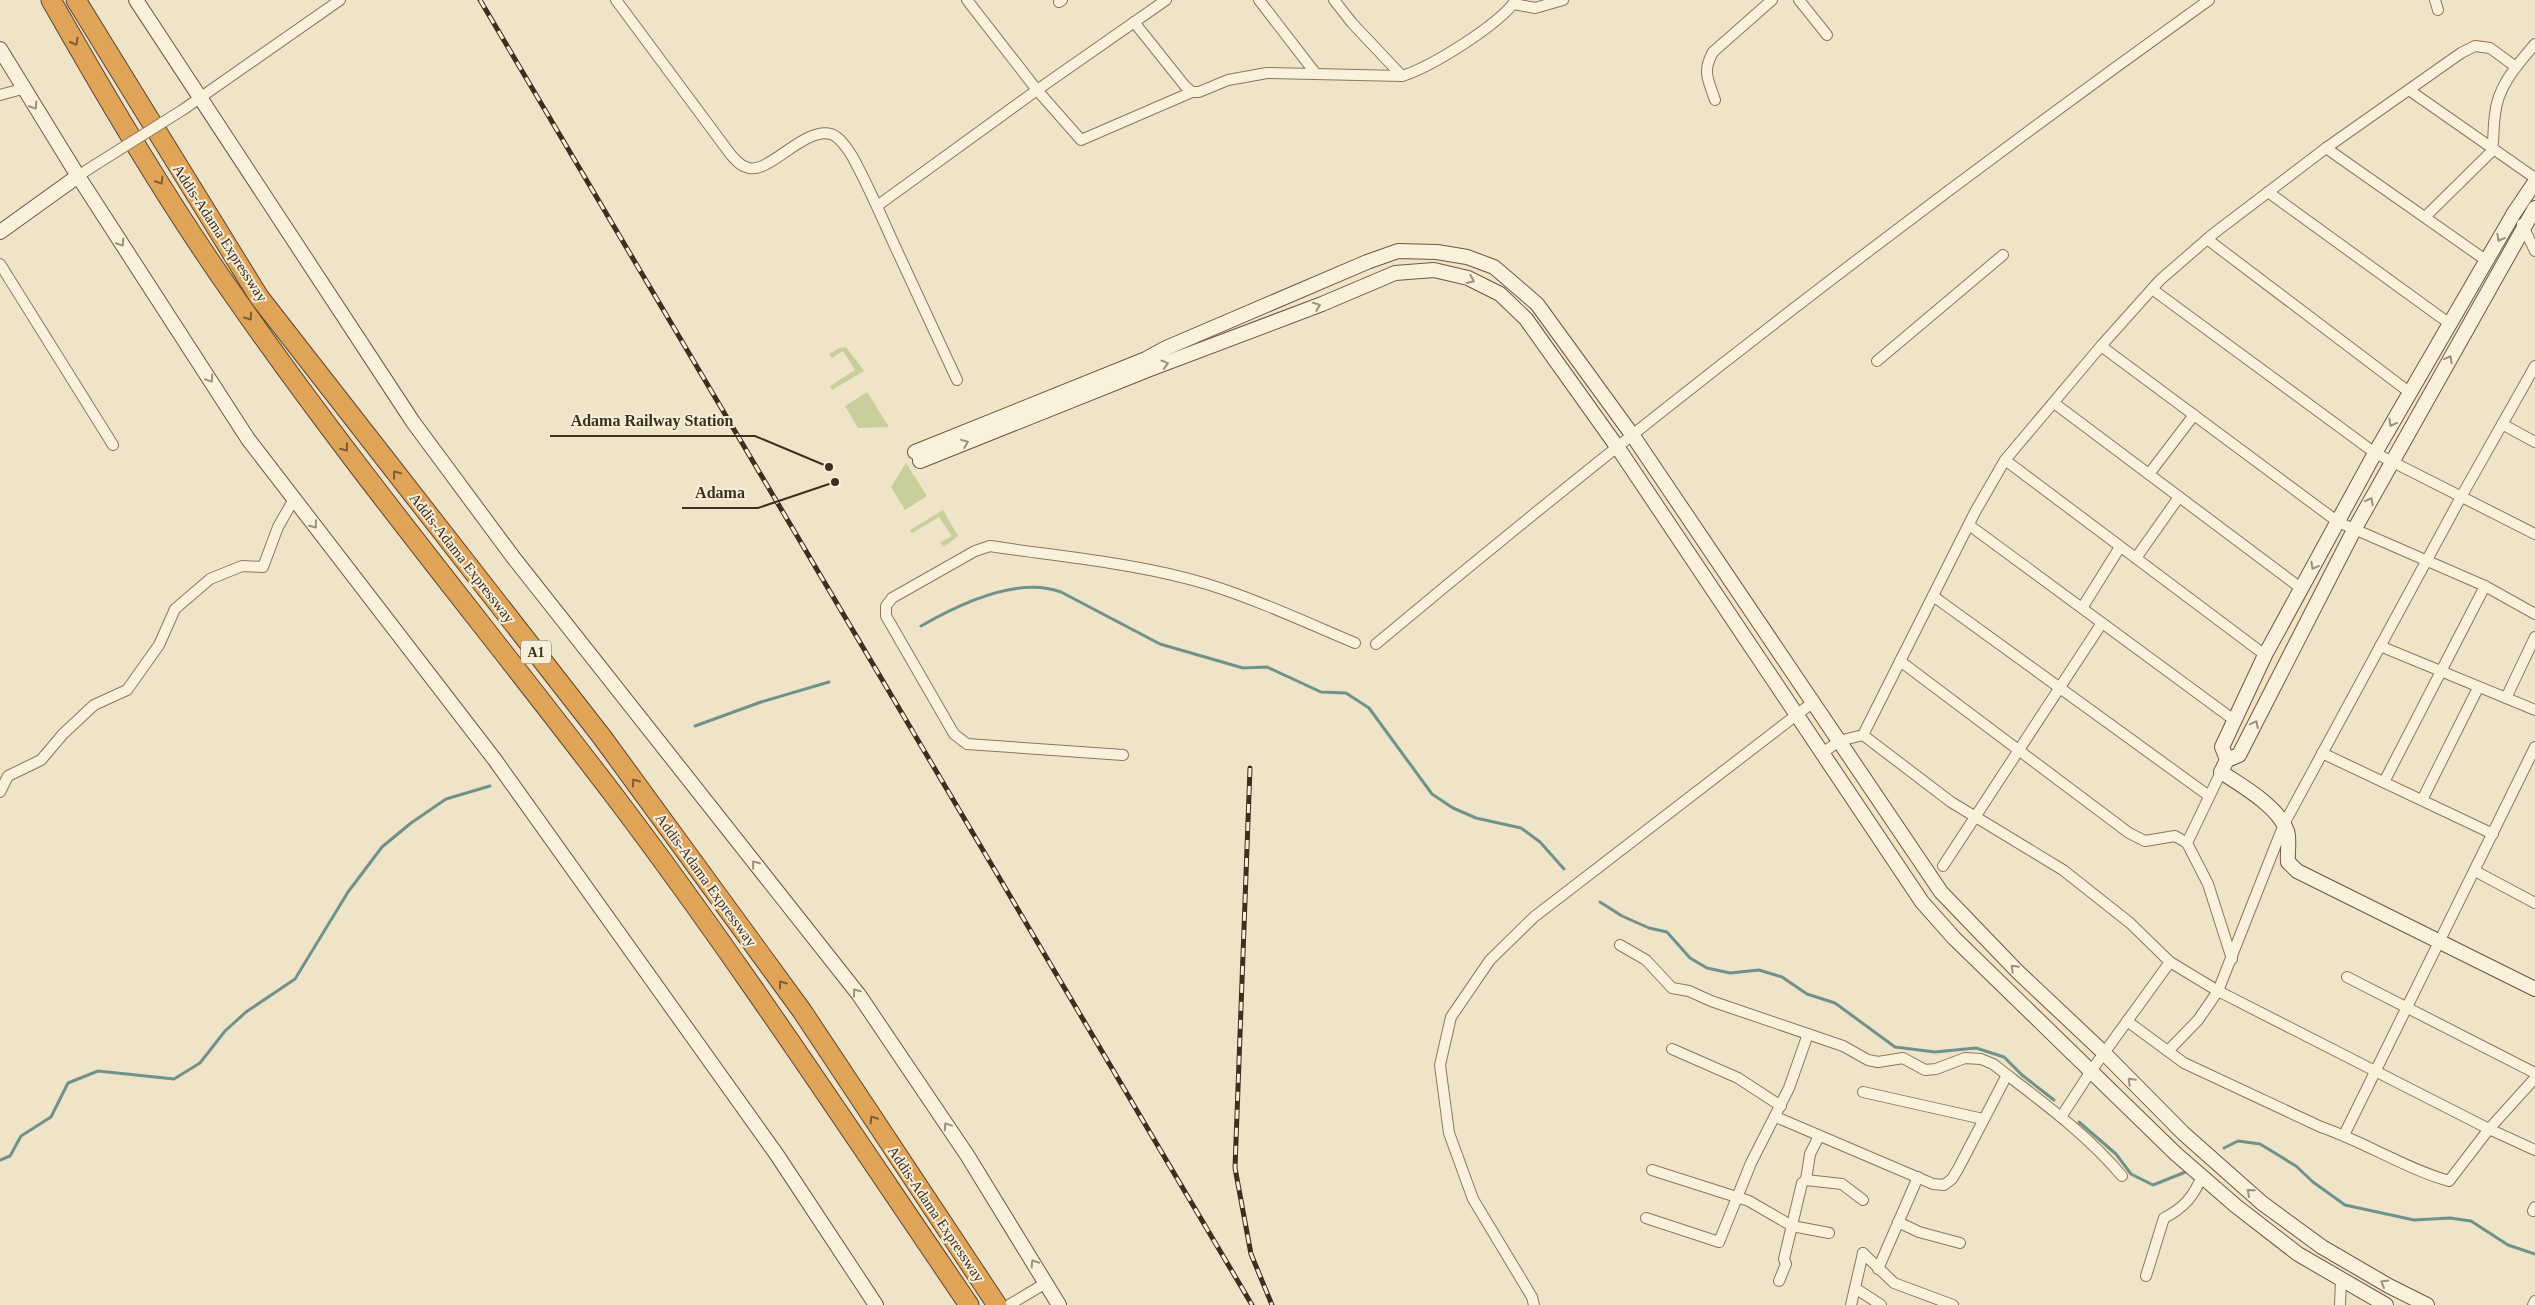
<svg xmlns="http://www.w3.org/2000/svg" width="2535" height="1305" font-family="Georgia,serif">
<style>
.green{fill:#c9cf9b}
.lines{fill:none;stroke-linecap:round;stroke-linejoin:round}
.stream{stroke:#6f938a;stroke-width:3}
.street-casing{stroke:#8d765c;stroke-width:12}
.secondary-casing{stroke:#6f573f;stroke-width:16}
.highway-casing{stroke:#5b4430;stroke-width:21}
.street{stroke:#faf1dc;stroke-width:10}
.secondary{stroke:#faf1dc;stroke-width:14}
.highway{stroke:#e0a458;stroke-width:19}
.rail-casing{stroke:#3d2e20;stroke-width:5}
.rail{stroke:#f7eed8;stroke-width:3;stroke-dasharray:9;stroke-linecap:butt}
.street-bridge-casing{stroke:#8d765c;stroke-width:12;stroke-linecap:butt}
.street-bridge{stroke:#faf1dc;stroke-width:10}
.oneway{stroke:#7e5d36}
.oneway2{stroke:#9c907e}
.labels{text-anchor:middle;stroke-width:4;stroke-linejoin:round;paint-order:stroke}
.shield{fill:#f7eed8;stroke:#756857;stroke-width:1}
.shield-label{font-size:14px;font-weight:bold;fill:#3d2e20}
.street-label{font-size:15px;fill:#3d2e20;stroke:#f7eed8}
.leader{fill:none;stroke:#3d2e20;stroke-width:2}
.callout-dot{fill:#3d2e20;stroke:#f7eed8;stroke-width:2}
.callout-label{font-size:16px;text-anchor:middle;font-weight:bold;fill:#3d2e20;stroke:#f7eed8;stroke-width:4;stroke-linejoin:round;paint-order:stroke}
</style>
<rect width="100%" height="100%" fill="#f0e4c8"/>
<g class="green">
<polygon points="846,347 864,371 832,390 830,386 855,370 843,351 832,358 829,354 839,348"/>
<polygon points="867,392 889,427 858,428 845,406"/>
<polygon points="906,463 927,496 905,510 891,487"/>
<polygon points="943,510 958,536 944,547 940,543 952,536 939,517 912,533 910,530"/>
</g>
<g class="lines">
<g class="stream">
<path d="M921 626C959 604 1018 576 1061 592L1160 644 1243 668 1267 667 1321 692 1346 693 1369 708 1432 794 1453 808 1476 818 1521 828 1540 842 1564 869"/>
<polyline points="695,726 761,702 829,682"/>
<polyline points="1600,902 1622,916 1649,928 1667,932 1690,958 1707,968 1730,973 1759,970 1782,977 1807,994 1835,1003 1895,1047 1935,1052 1976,1048 2004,1057 2022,1075 2054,1100"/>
<polyline points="2079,1122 2116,1154 2131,1174 2153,1185 2188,1171"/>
<polyline points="2224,1148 2238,1141 2260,1144 2296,1166 2313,1182 2345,1205 2414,1220 2450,1218 2471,1221 2508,1245 2535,1254"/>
<polyline points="0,1160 10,1156 21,1136 51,1117 68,1083 98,1071 174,1079 200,1063 225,1031 246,1012 295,979 348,892 382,847 411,823 446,799 490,786"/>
</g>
<defs>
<g id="street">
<path d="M616 0 731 155C736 160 741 167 749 168 770 173 804 127 831 134 840 137 847 148 852 156 867 183 880 213 893 242 914 288 936 334 957 380"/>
<path d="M967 0 1037 90 1081 140 1192 92H1199L1228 80 1267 73 1402 76C1431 67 1499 25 1516 0"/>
<polyline points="1259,0 1316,74"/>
<polyline points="1334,0 1352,23 1402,76"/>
<polyline points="1514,0 1514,4 1535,8 1563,0"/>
<polyline points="1799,0 1827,35"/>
<polyline points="2435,0 2438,10"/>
<polyline points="1059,2 1062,0"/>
<polyline points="1134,22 1185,86 1192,92"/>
<polyline points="2409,90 2535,178"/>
<polyline points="0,95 22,89"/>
<path d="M1715 100C1708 79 1702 72 1713 52L1772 0"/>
<polyline points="184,109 340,0"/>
<polyline points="2326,148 2487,261"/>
<polyline points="78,176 95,165"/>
<polyline points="2268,192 2450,324"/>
<polyline points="877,206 1037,90 1166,0"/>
<path d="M2425 217 2492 151C2494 139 2493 127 2495 115 2497 87 2517 65 2535 44"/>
<polyline points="2522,224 2535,251"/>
<polyline points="2207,239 2409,392"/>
<polyline points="0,264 113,445"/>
<polyline points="2152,289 2375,453 2535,534"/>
<polyline points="2101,346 2338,522 2485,586 2535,614"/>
<polyline points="1877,361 2003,255"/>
<polyline points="2054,403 2302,589"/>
<polyline points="2502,424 2535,442"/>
<polyline points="2005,460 2265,655"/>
<polyline points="2149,474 2194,415"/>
<polyline points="1969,525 2234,720"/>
<polyline points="2136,558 2179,497"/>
<polyline points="1933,596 2209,796"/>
<polyline points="2082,608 2120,547"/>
<path d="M1376 644C1645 419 1924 204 2209 0"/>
<polyline points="2380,646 2535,710"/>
<polyline points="1900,661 2129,833 2145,841 2175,836 2187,843 2208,884 2232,959"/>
<polyline points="2506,698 2535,637"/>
<polyline points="1863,735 1951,802 2063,870 2130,923 2170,962 2218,991 2489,1129 2535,1150"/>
<polyline points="1824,752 1839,741 1863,735 1975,512 2005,460 2101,346 2160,280 2213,234 2326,148 2461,53 2475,46 2490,48 2516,67"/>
<polyline points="2322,753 2493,834"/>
<path d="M1123 755 967 744 954 734 886 616V606L892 598 975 551 990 546C1062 557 1137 563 1207 584 1258 600 1305 622 1355 643"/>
<polyline points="2384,782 2485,586"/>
<polyline points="0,792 8,776 41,760 63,734 94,705 127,690 159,645 175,609 210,579 242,566 263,567 278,527 294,499"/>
<polyline points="2422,800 2478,688"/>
<polyline points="2187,843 2221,772"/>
<polyline points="1943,866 2102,623"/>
<polyline points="2475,871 2535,903"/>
<path d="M1620 945 1646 960 1672 988 1689 991 1711 1001 1843 1046 1868 1060 1878 1062 1903 1058 1925 1070 1936 1069 1965 1058 1981 1059 1993 1064C2038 1099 2085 1132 2122 1176"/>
<polyline points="2347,977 2535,1073"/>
<path d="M2127 1021 2184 1063 2321 1127C2365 1142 2404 1168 2449 1181L2489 1129 2535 1078"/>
<polyline points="1672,1049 1738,1078 1781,1106"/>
<polyline points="2168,1051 2198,1020 2218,991 2284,824 2461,497 2535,366"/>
<polyline points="1863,1092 1983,1119"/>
<polyline points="1776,1117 1933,1184 1944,1185 1952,1179 1958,1169 2007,1075"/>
<polyline points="2061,1117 2091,1071 2170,962"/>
<polyline points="2344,1135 2535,747"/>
<polyline points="1652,1170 1749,1201 1792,1226 1829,1233"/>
<polyline points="1806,1180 1810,1154 1819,1136"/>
<polyline points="2533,1211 2535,1207"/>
<polyline points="1646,1218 1719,1242 1751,1163 1789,1088 1808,1034"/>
<polyline points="1898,1222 1919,1232 1960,1243"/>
<polyline points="1863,1253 1894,1283 1953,1305"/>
<polyline points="1878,1269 1918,1177"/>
<path d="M2146 1276 2164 1218C2184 1208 2194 1196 2202 1176"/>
<polyline points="1779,1281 1786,1264 1784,1259 1802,1183 1806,1180 1842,1184 1863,1200"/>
<polyline points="1855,1288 1881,1305"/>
<polyline points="1009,1305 1046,1283"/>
<polyline points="1534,1305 1532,1297 1473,1199 1449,1133 1440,1065 1451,1017 1490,960 1534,917 1812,703"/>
<polyline points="1851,1305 1863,1253"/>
<polyline points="2340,1305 2341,1281"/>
<polyline points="2533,1305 2535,1301"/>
</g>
<g id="secondary">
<polyline points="136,0 413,422 513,557 859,995 967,1155 1059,1305"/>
<polyline points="0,49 78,176 248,439 495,760 777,1155 876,1305"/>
<path d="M2535 208 2354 530 2239 755 2227 760 2221 772C2242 786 2278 806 2287 831 2290 839 2287 853 2288 862L2297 871 2535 989"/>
<polyline points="0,232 78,176"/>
<polyline points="915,452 1146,359 1166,348 1367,262 1398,251 1437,252 1467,257 1494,267 1537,304 1633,436 1941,892 2017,971 2104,1053 2183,1133 2262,1203 2322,1247 2389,1286 2427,1305"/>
<polyline points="920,461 1150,369 1322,304 1395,273 1434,270 1468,278 1500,294 1526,319 1618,448 1922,902 1954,938 2176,1154 2236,1206 2298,1254 2386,1305"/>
<polyline points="2227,760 2222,747 2265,655 2375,453 2514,213 2535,182"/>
</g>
<g id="highway">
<path d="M51 0C109 102 169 204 237 300 356 471 490 632 616 798 740 962 853 1135 969 1305"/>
<polyline points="76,0 259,297 602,737 802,1011 997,1305"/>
</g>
</defs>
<use href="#street" class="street-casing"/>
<use href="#secondary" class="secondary-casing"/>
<use href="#highway" class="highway-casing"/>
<use href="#street" class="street"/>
<use href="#secondary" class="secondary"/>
<use href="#highway" class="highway"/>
<defs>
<g id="rail">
<polyline points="480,0 1252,1305"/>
<polyline points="1250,768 1235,1168 1251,1254 1272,1305"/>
</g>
</defs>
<use href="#rail" class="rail-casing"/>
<use href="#rail" class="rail"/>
<defs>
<polyline id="street-bridge" points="95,165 184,109"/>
</defs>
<use href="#street-bridge" class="street-bridge-casing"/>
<use href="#street-bridge" class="street-bridge"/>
</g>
<defs><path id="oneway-chevron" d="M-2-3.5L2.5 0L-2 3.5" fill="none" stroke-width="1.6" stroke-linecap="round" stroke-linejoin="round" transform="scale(1.25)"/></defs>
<g class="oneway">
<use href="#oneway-chevron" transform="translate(75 42) rotate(60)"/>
<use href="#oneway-chevron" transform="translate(160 181) rotate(58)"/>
<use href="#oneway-chevron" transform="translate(249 317) rotate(54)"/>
<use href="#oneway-chevron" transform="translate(345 448) rotate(52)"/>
<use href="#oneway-chevron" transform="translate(396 474) rotate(-128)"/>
<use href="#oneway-chevron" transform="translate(635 782) rotate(-126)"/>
<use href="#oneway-chevron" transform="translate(782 984) rotate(-126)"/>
<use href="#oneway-chevron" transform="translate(873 1119) rotate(-123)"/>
</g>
<g class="oneway2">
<use href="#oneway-chevron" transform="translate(34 106) rotate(58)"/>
<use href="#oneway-chevron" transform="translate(2500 238) rotate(119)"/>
<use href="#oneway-chevron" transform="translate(121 243) rotate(57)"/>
<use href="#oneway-chevron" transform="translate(1471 280) rotate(23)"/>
<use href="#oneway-chevron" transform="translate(1317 306) rotate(-21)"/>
<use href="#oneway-chevron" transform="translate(2449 359) rotate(-61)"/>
<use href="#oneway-chevron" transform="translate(1165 364) rotate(-17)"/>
<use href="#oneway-chevron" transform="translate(210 379) rotate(57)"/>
<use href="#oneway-chevron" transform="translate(2392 423) rotate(119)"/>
<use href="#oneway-chevron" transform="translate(965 443) rotate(-22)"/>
<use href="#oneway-chevron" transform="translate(2370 501) rotate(-61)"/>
<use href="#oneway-chevron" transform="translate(314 525) rotate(52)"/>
<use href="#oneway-chevron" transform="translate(2314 566) rotate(119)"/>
<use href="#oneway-chevron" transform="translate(2255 724) rotate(-64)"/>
<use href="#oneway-chevron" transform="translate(755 864) rotate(-128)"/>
<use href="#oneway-chevron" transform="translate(2014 968) rotate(-135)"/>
<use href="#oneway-chevron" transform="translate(856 992) rotate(-127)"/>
<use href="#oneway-chevron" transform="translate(2131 1081) rotate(-135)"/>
<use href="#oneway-chevron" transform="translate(947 1126) rotate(-124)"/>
<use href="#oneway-chevron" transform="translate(2250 1192) rotate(-139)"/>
<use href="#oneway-chevron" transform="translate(1034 1263) rotate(-122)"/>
<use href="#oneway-chevron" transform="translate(2384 1283) rotate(-150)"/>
</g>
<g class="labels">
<rect class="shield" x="521" y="640.5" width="30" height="23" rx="4"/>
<g class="shield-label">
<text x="536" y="657">A1</text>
</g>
<g class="street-label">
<text transform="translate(220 233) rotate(57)" y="5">Addis-Adama Expressway</text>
<text transform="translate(462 558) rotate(52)" y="5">Addis-Adama Expressway</text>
<text transform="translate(706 880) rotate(54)" y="5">Addis-Adama Expressway</text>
<text transform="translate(936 1214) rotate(56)" y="5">Addis-Adama Expressway</text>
</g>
</g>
<path class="leader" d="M829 467L755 436H550M835 482L758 508H682"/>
<g class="callout-dot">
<circle cx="829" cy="467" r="5"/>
<circle cx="835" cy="482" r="5"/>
</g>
<g class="callout-label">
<text x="652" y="426">Adama Railway Station</text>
<text x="720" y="498">Adama</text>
</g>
</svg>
